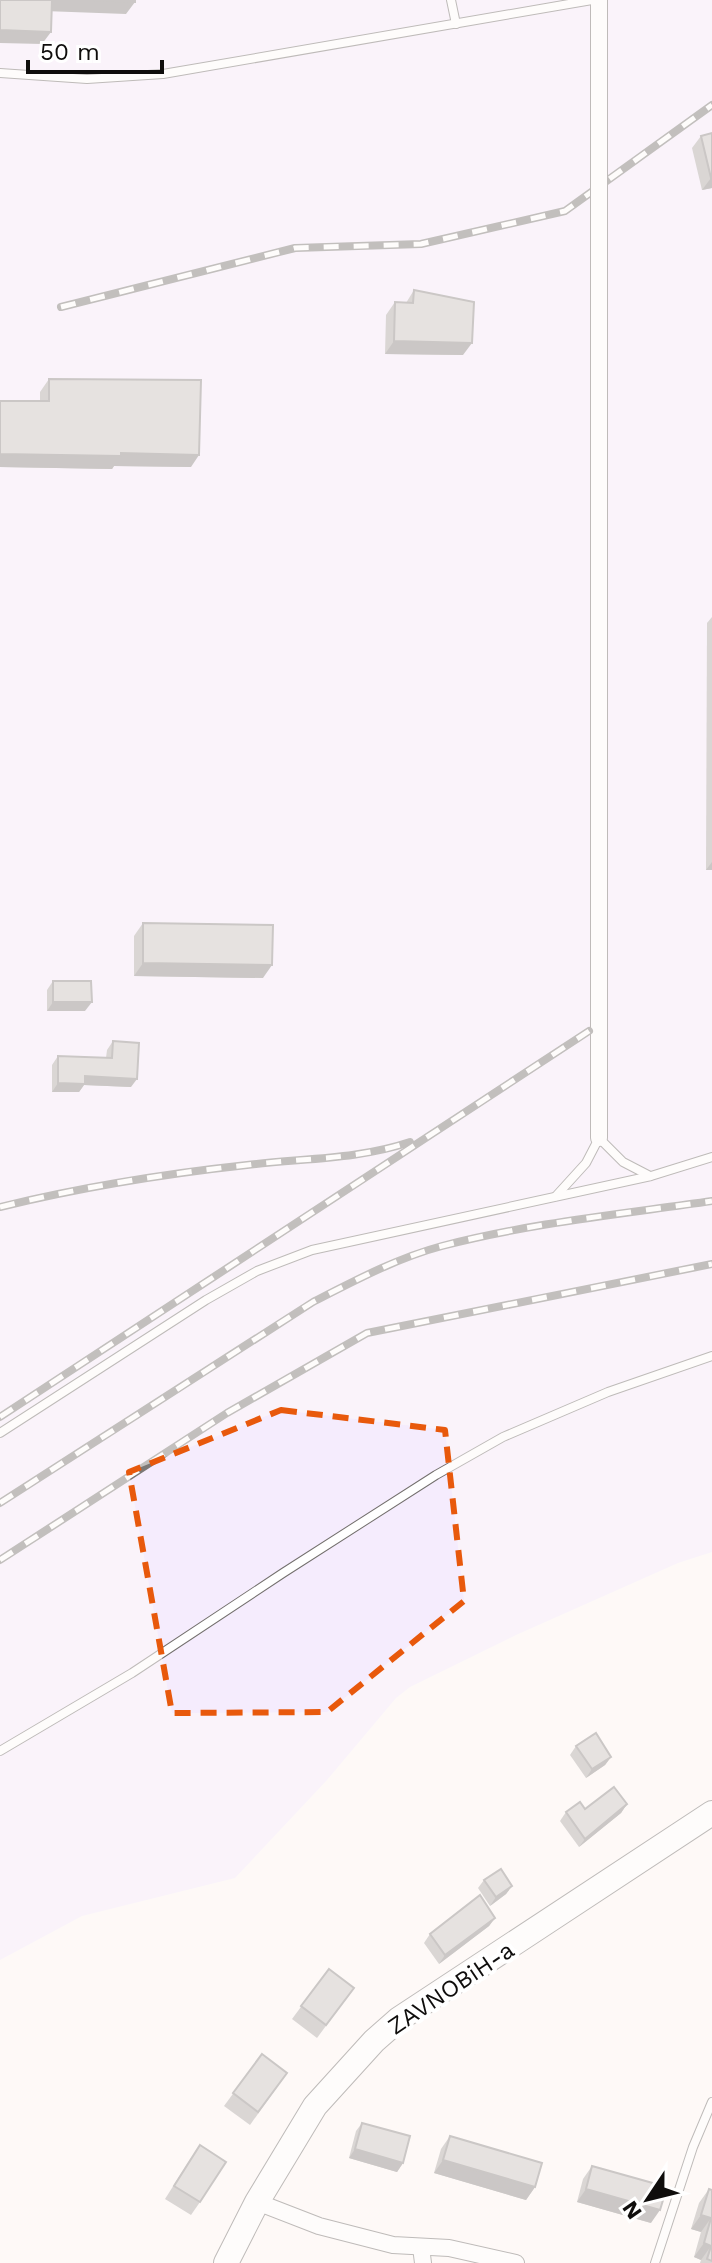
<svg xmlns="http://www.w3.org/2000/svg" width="712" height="2263" font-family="'Work Sans',sans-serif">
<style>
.industrial{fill:#f5ecfd}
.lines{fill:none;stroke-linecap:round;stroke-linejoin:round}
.service-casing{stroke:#736f6d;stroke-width:10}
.minor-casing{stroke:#736f6d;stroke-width:18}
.secondary-casing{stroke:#736f6d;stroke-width:26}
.service{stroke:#fff;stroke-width:8}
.minor{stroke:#fff;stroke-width:16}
.secondary{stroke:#fff;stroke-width:24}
.rail-casing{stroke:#7b7876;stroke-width:8}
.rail{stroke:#fff;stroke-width:5;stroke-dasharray:15;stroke-linecap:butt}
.minor-bridge-casing{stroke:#736f6d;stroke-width:18;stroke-linecap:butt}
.minor-bridge{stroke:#fff;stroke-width:16}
.wall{fill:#afaaa9}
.shaded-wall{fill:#8e8b89}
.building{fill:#cbc6c4;stroke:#8e8b89;stroke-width:2}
.marked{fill:none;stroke:#e8590c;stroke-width:6;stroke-dasharray:16 10;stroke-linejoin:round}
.labels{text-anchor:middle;stroke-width:8;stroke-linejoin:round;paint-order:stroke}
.street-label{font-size:24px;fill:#0f0d0c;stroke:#fff}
</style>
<rect width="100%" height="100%" fill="#fef9f7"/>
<polygon class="industrial" points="0,0 712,0 712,1552 678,1563 516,1635 410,1687 396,1698 327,1780 235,1878 82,1916 0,1960"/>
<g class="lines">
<defs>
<g id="service">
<polyline points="451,0 456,24"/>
<polyline points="0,73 87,79 163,74 592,0"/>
<polyline points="556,1196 586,1163 599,1138 623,1162 650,1176"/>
<polyline points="0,1433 206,1300 257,1271 312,1250 651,1176 712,1157"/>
<polyline points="0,1751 132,1673 283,1573 436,1475 503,1437 608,1392 712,1356"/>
<polyline points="655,2263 693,2147 712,2102"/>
</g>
<g id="minor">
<polyline points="599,173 599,0"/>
<polyline points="599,1138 599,200"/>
<polyline points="257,2202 319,2226 393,2245 449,2248 516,2263"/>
<polyline points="421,2247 423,2263"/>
</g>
<polyline id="secondary" points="226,2263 257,2202 315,2106 374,2041 399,2019 712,1813"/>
</defs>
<use href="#service" class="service-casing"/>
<use href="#minor" class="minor-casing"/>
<use href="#secondary" class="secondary-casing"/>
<use href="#service" class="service"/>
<use href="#minor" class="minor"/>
<use href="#secondary" class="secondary"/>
<defs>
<g id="rail">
<polyline points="61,307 295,248 421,244 565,211 712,105"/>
<path d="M0 1207C82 1187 163 1174 247 1165 302 1158 356 1160 410 1142"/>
<polyline points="0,1417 589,1031"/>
<path d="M0 1503 313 1302C354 1281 397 1258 442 1246 530 1223 622 1214 712 1201"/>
<polyline points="0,1560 227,1413 367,1333 712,1264"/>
</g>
</defs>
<use href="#rail" class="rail-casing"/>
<use href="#rail" class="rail"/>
<defs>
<polyline id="minor-bridge" points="599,200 599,173"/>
</defs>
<use href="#minor-bridge" class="minor-bridge-casing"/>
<use href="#minor-bridge" class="minor-bridge"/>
</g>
<g class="wall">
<polygon points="712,133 712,188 702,190 692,148 701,136"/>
<polygon points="414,290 463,355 385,354 386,315 395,302 406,303"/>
<polygon points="49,379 191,467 114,466 112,469 0,467 0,401 40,401 40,392"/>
<polygon points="712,617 712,870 706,870 707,623"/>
<polygon points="143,923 263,978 134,976 134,936"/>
<polygon points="53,981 85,1011 47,1011 47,990"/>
<polygon points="113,1041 131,1087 84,1085 79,1092 52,1092 52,1065 58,1056 106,1058 107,1050"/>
<polygon points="576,1746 611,1757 605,1765 586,1778 570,1755"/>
<polygon points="627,1804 621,1813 579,1847 560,1821 566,1812"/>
<polygon points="484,1880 512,1886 506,1894 490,1906 478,1888"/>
<polygon points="495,1918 489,1926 439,1964 424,1943 430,1934"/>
<polygon points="329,1969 354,1988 317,2038 292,2019"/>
<polygon points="262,2054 287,2073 250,2125 224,2106"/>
<polygon points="362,2123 403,2163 397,2172 349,2158 356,2131"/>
<polygon points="450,2136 535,2187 526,2200 434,2173 441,2149"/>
<polygon points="191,2158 200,2202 191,2215 165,2199"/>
<polygon points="592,2166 651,2223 577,2202 583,2179"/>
<polygon points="709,2189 712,2263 700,2263 701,2260 694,2257 701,2232 691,2229 699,2203"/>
</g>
<g class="shaded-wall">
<polygon points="51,0 94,0 135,2 126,14 44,11"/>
<polygon points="0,30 51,32 42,44 0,43"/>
<polygon points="712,177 712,188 702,190 711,178"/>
<polygon points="394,341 472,343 463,355 385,354"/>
<polygon points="121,453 199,455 191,467 114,466 112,469 0,467 0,454"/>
<polygon points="712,862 712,870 706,870"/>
<polygon points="143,963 272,965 263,978 134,976"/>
<polygon points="53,1002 92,1002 85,1011 47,1011"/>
<polygon points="85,1076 137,1079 131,1087 84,1085 79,1092 52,1092 58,1083"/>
<polygon points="611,1757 605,1765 586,1778 592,1769"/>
<polygon points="627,1804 621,1813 579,1847 585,1839"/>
<polygon points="512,1886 506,1894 490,1906 496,1897"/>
<polygon points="495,1918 489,1926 439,1964 445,1955"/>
<polygon points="355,2149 403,2163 397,2172 349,2158"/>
<polygon points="443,2160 535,2187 526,2200 434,2173"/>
<polygon points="586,2189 660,2210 651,2223 577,2202"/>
<polygon points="701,2215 711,2218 701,2232 691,2229"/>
<polygon points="704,2243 711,2246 701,2260 694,2257"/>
</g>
<g class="building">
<polygon points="0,0 52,0 51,32 0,30"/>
<polygon points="94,0 135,0 135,2"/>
<polygon points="712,133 712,177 711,178 701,136"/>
<polygon points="414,290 474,302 472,343 394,341 395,302 413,303"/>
<polygon points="49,379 201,380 199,455 121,453 121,456 0,454 0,401 49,401"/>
<polygon points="143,923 273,925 272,965 143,963"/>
<polygon points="53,981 91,981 92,1002 53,1002"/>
<polygon points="113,1041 139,1043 137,1079 85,1076 85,1084 58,1083 58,1056 112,1058"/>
<polygon points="596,1733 611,1757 592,1769 576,1746"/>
<polygon points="614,1787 627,1804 585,1839 566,1812 580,1802 585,1809"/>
<polygon points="501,1869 512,1886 496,1897 484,1880"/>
<polygon points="480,1895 495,1918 445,1955 430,1934"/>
<polygon points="329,1969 354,1988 326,2025 301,2006"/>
<polygon points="262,2054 287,2073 258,2112 233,2093"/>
<polygon points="362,2123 410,2136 403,2163 355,2149"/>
<polygon points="450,2136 542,2163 535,2187 443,2160"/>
<polygon points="200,2145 226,2162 200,2202 174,2186"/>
<polygon points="592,2166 667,2187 660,2210 586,2189"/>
<polygon points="709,2189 712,2190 712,2261 707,2259 711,2246 704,2243 711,2218 701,2215"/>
</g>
<path d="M0 0H712V2263H0ZM281 1410 445 1430 464 1601 327 1712 172 1713 129 1472Z" fill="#fef9f7" fill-opacity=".55" fill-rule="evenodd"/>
<path class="marked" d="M281 1410 445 1430 464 1601 327 1712 172 1713 129 1472Z"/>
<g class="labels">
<g class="street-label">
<text transform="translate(451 1988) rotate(-34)" y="8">ZAVNOBiH-a</text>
</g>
</g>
<g transform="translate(648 2199) rotate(235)" stroke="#ffffff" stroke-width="6" paint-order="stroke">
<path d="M0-6L14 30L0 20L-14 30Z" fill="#0f0d0c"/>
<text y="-12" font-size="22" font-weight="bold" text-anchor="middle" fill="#0f0d0c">N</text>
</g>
<path d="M28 60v12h134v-12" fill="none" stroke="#0f0d0c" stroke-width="4"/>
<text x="40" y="60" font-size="24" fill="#0f0d0c" stroke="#ffffff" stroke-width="6" paint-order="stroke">50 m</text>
</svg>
